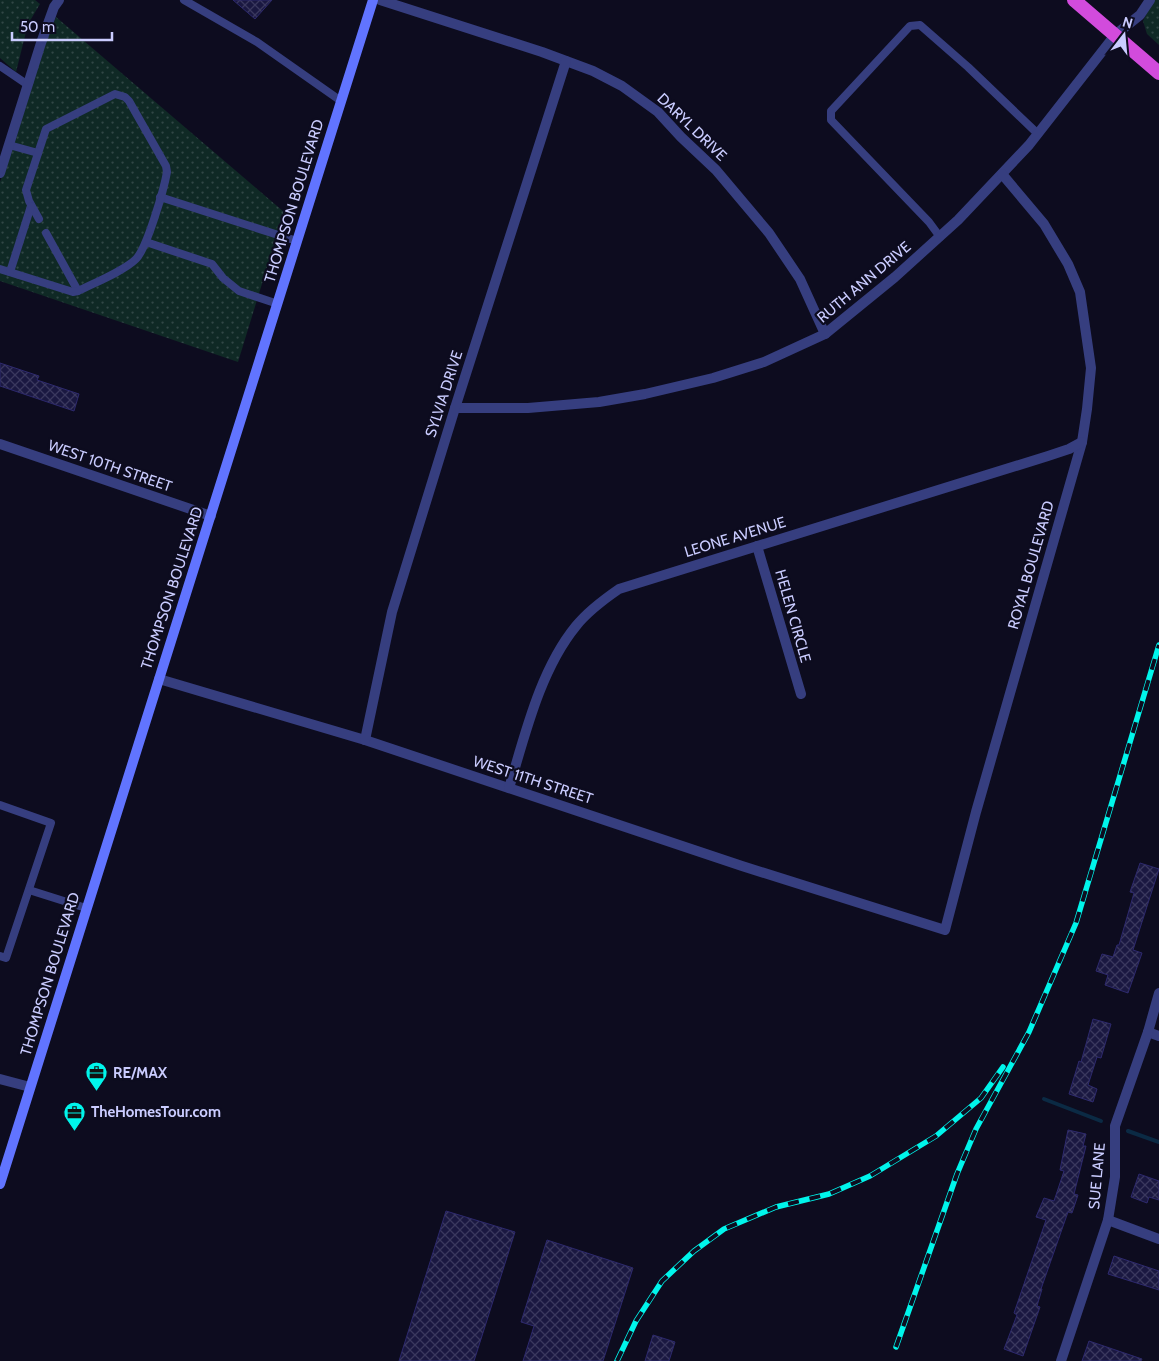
<svg xmlns="http://www.w3.org/2000/svg" width="1159" height="1361" font-family="Cabin,sans-serif">
<style>
.grass{fill:url(#grass-dots)}
.lines{fill:none;stroke-linecap:round;stroke-linejoin:round}
.stream{stroke:#0b2a44;stroke-width:4}
.building{fill:url(#building-cross-hatch);stroke:#2d296d}
.service{stroke:#363e7f;stroke-width:8}
.minor{stroke:#363e7f;stroke-width:10}
.secondary{stroke:#6174ff;stroke-width:10}
.trunk{stroke:#d24bdc;stroke-width:14}
.rail-casing{stroke:#00f5eb;stroke-width:5.5}
.rail{stroke:#0d0c1f;stroke-width:4;stroke-dasharray:11;stroke-linecap:butt}
.labels{text-anchor:middle;stroke-width:4.5;stroke-linejoin:round;paint-order:stroke}
.street-label{font-size:15px;fill:#caccff;stroke:#0d0c1f}
.poi-label{font-size:15px;font-weight:bold;fill:#caccff;stroke:#0d0c1f;text-anchor:start}
</style>
<defs>
<pattern id="grass-dots" width="8" height="8" patternUnits="userSpaceOnUse" patternTransform="scale(1.25)"><rect width="8" height="8" fill="#0f2925"/><path d="M2 2h.1M6 6h.1" fill="none" stroke="#314746" stroke-width="1.8" stroke-linecap="round"/></pattern>
<pattern id="building-cross-hatch" width="8" height="8" patternUnits="userSpaceOnUse" patternTransform="scale(1.25)"><rect width="8" height="8" fill="#1a1841"/><path d="M0 0l8 8M0 8l8-8" fill="none" stroke="#3a385e"/></pattern>
</defs>
<rect width="100%" height="100%" fill="#0d0c1f"/>
<g class="grass">
<polygon points="0,0 35,0 40,4 28,24 16,72 0,58"/>
<polygon points="1153,0 1159,0 1159,45 1147,34 1143,21"/>
<polygon points="56,17 284,212 238,362 0,281 0,182 46,41"/>
</g>
<g class="lines">
<g class="stream">
<polyline points="1044,1099 1101,1121"/>
<polyline points="1128,1131 1159,1142"/>
</g>
</g>
<g class="building">
<polygon points="233,0 272,0 255,19"/>
<polygon points="0,363 39,376 37,380 79,394 74,411 0,386"/>
<polygon points="1140,863 1159,869 1133,950 1142,953 1128,993 1105,985 1108,975 1096,971 1102,954 1113,957 1117,945 1119,945 1134,893 1130,892"/>
<polygon points="1093,1019 1111,1024 1101,1058 1097,1057 1088,1085 1097,1089 1093,1102 1069,1094 1079,1061 1081,1062"/>
<polygon points="1068,1130 1086,1134 1083,1146 1086,1146 1074,1194 1078,1195 1072,1213 1068,1212 1041,1289 1042,1289 1037,1306 1040,1307 1023,1356 1004,1349 1017,1315 1014,1313 1046,1220 1036,1217 1044,1198 1054,1201 1064,1171 1060,1170"/>
<polygon points="1139,1174 1159,1181 1159,1200 1149,1197 1147,1203 1131,1197"/>
<polygon points="446,1211 515,1232 474,1361 399,1361"/>
<polygon points="547,1240 633,1268 603,1361 523,1361 534,1326 521,1322"/>
<polygon points="1114,1256 1159,1271 1159,1290 1108,1274"/>
<polygon points="653,1335 675,1342 669,1361 645,1361"/>
<polygon points="1089,1341 1142,1359 1141,1361 1082,1361"/>
</g>
<g class="lines">
<g class="service">
<polyline points="184,0 257,42 341,101"/>
<polyline points="0,66 28,85"/>
<polyline points="9,145 38,153"/>
<polyline points="160,197 297,241"/>
<polyline points="46,233 78,291"/>
<polyline points="940,237 929,222 831,120 831,111 910,26 920,25 968,67 1038,134"/>
<polyline points="146,242 212,264 223,278 239,291 278,304"/>
<path d="M0 269 73 292 78 291C94 283 124 271 136 259 147 248 164 189 167 172L166 166 129 101 125 97 115 94 46 129 26 190 29 201 39 219"/>
<polyline points="10,272 31,206"/>
<polyline points="0,805 51,823 6,958 0,956"/>
<polyline points="29,890 86,908"/>
</g>
<g class="minor">
<polyline points="380,0 542,52 593,71 622,86 658,112 681,137 716,170 769,233 800,279 825,334"/>
<polyline points="0,173 41,43 54,7 59,0"/>
<polyline points="455,408 528,408 599,402 645,394 713,378 764,362 825,334 895,277 958,220 1029,145 1115,35 1140,15 1150,0"/>
<polyline points="0,444 211,516"/>
<polyline points="757,546 801,694"/>
<polyline points="159,679 365,740 742,866 945,930 976,812 1082,442 1087,409 1091,368 1080,292 1068,264 1044,224 1002,174"/>
<polyline points="365,740 392,612 455,408 566,61"/>
<path d="M509 788C525 735 540 670 576 626 588 611 603 600 619 589L1048 456 1069 449 1082 442"/>
<polyline points="1148,1032 1159,1036"/>
<polyline points="0,1079 30,1087"/>
<polyline points="1108,1220 1159,1239"/>
<polyline points="1061,1361 1108,1220 1115,1177 1115,1126 1148,1032 1159,993"/>
</g>
<polyline class="secondary" points="0,1184 373,0"/>
<polyline class="trunk" points="1074,0 1159,73"/>
<defs>
<g id="rail">
<polyline points="896,1347 957,1174 976,1129 1029,1032 1076,923 1159,645"/>
<polyline points="617,1361 636,1321 662,1281 694,1251 724,1229 776,1207 829,1194 870,1176 936,1136 981,1098 1003,1067"/>
</g>
</defs>
<use href="#rail" class="rail-casing"/>
<use href="#rail" class="rail"/>
</g>
<defs>
<symbol id="office-pin" viewBox="-11 -11 22 30"><path d="M0 17L-7.5 6A9.5 9.5 0 1 1 7.5 6Z" fill="#00f5eb" stroke="#0d0c1f"/><path d="M-6-3h4V-5.5h4V-3h4V5H-6ZM-1-4.5V-3h2v-1.5ZM-6 0V1H6V0Z" fill="#111"/></symbol>
</defs>
<g fill-rule="evenodd">
<use href="#office-pin" x="84" y="1060" width="25" height="34"/>
<use href="#office-pin" x="62" y="1100" width="25" height="34"/>
</g>
<g class="labels">
<g class="street-label">
<text transform="translate(692 127) rotate(44)" y="5">DARYL DRIVE</text>
<text transform="translate(294 201) rotate(-73)" y="5">THOMPSON BOULEVARD</text>
<text transform="translate(864 282) rotate(-40)" y="5">RUTH ANN DRIVE</text>
<text transform="translate(444 394) rotate(-72)" y="5">SYLVIA DRIVE</text>
<text transform="translate(110 466) rotate(19)" y="5">WEST 10TH STREET</text>
<text transform="translate(735 537) rotate(-17)" y="5">LEONE AVENUE</text>
<text transform="translate(1031 565) rotate(-74)" y="5">ROYAL BOULEVARD</text>
<text transform="translate(172 588) rotate(-72)" y="5">THOMPSON BOULEVARD</text>
<text transform="translate(793 616) rotate(74)" y="5">HELEN CIRCLE</text>
<text transform="translate(533 780) rotate(18)" y="5">WEST 11TH STREET</text>
<text transform="translate(50 974) rotate(-73)" y="5">THOMPSON BOULEVARD</text>
<text transform="translate(1097 1176) rotate(-85)" y="5">SUE LANE</text>
</g>
<g class="poi-label">
<text x="113" y="1078">RE/MAX</text>
<text x="91" y="1117">TheHomesTour.com</text>
</g>
</g>
<g transform="translate(1124 35) rotate(16)" stroke="#0d0c1f" stroke-width="4" paint-order="stroke">
<path d="M0-4L9 19L0 12L-9 19Z" fill="#caccff"/>
<text y="-8" font-size="14" font-weight="bold" text-anchor="middle" fill="#caccff">N</text>
</g>
<path d="M12 32v8h100v-8" fill="none" stroke="#caccff" stroke-width="2.5"/>
<text x="20" y="32" font-size="15" fill="#caccff" stroke="#0d0c1f" stroke-width="4" paint-order="stroke">50 m</text>
</svg>
